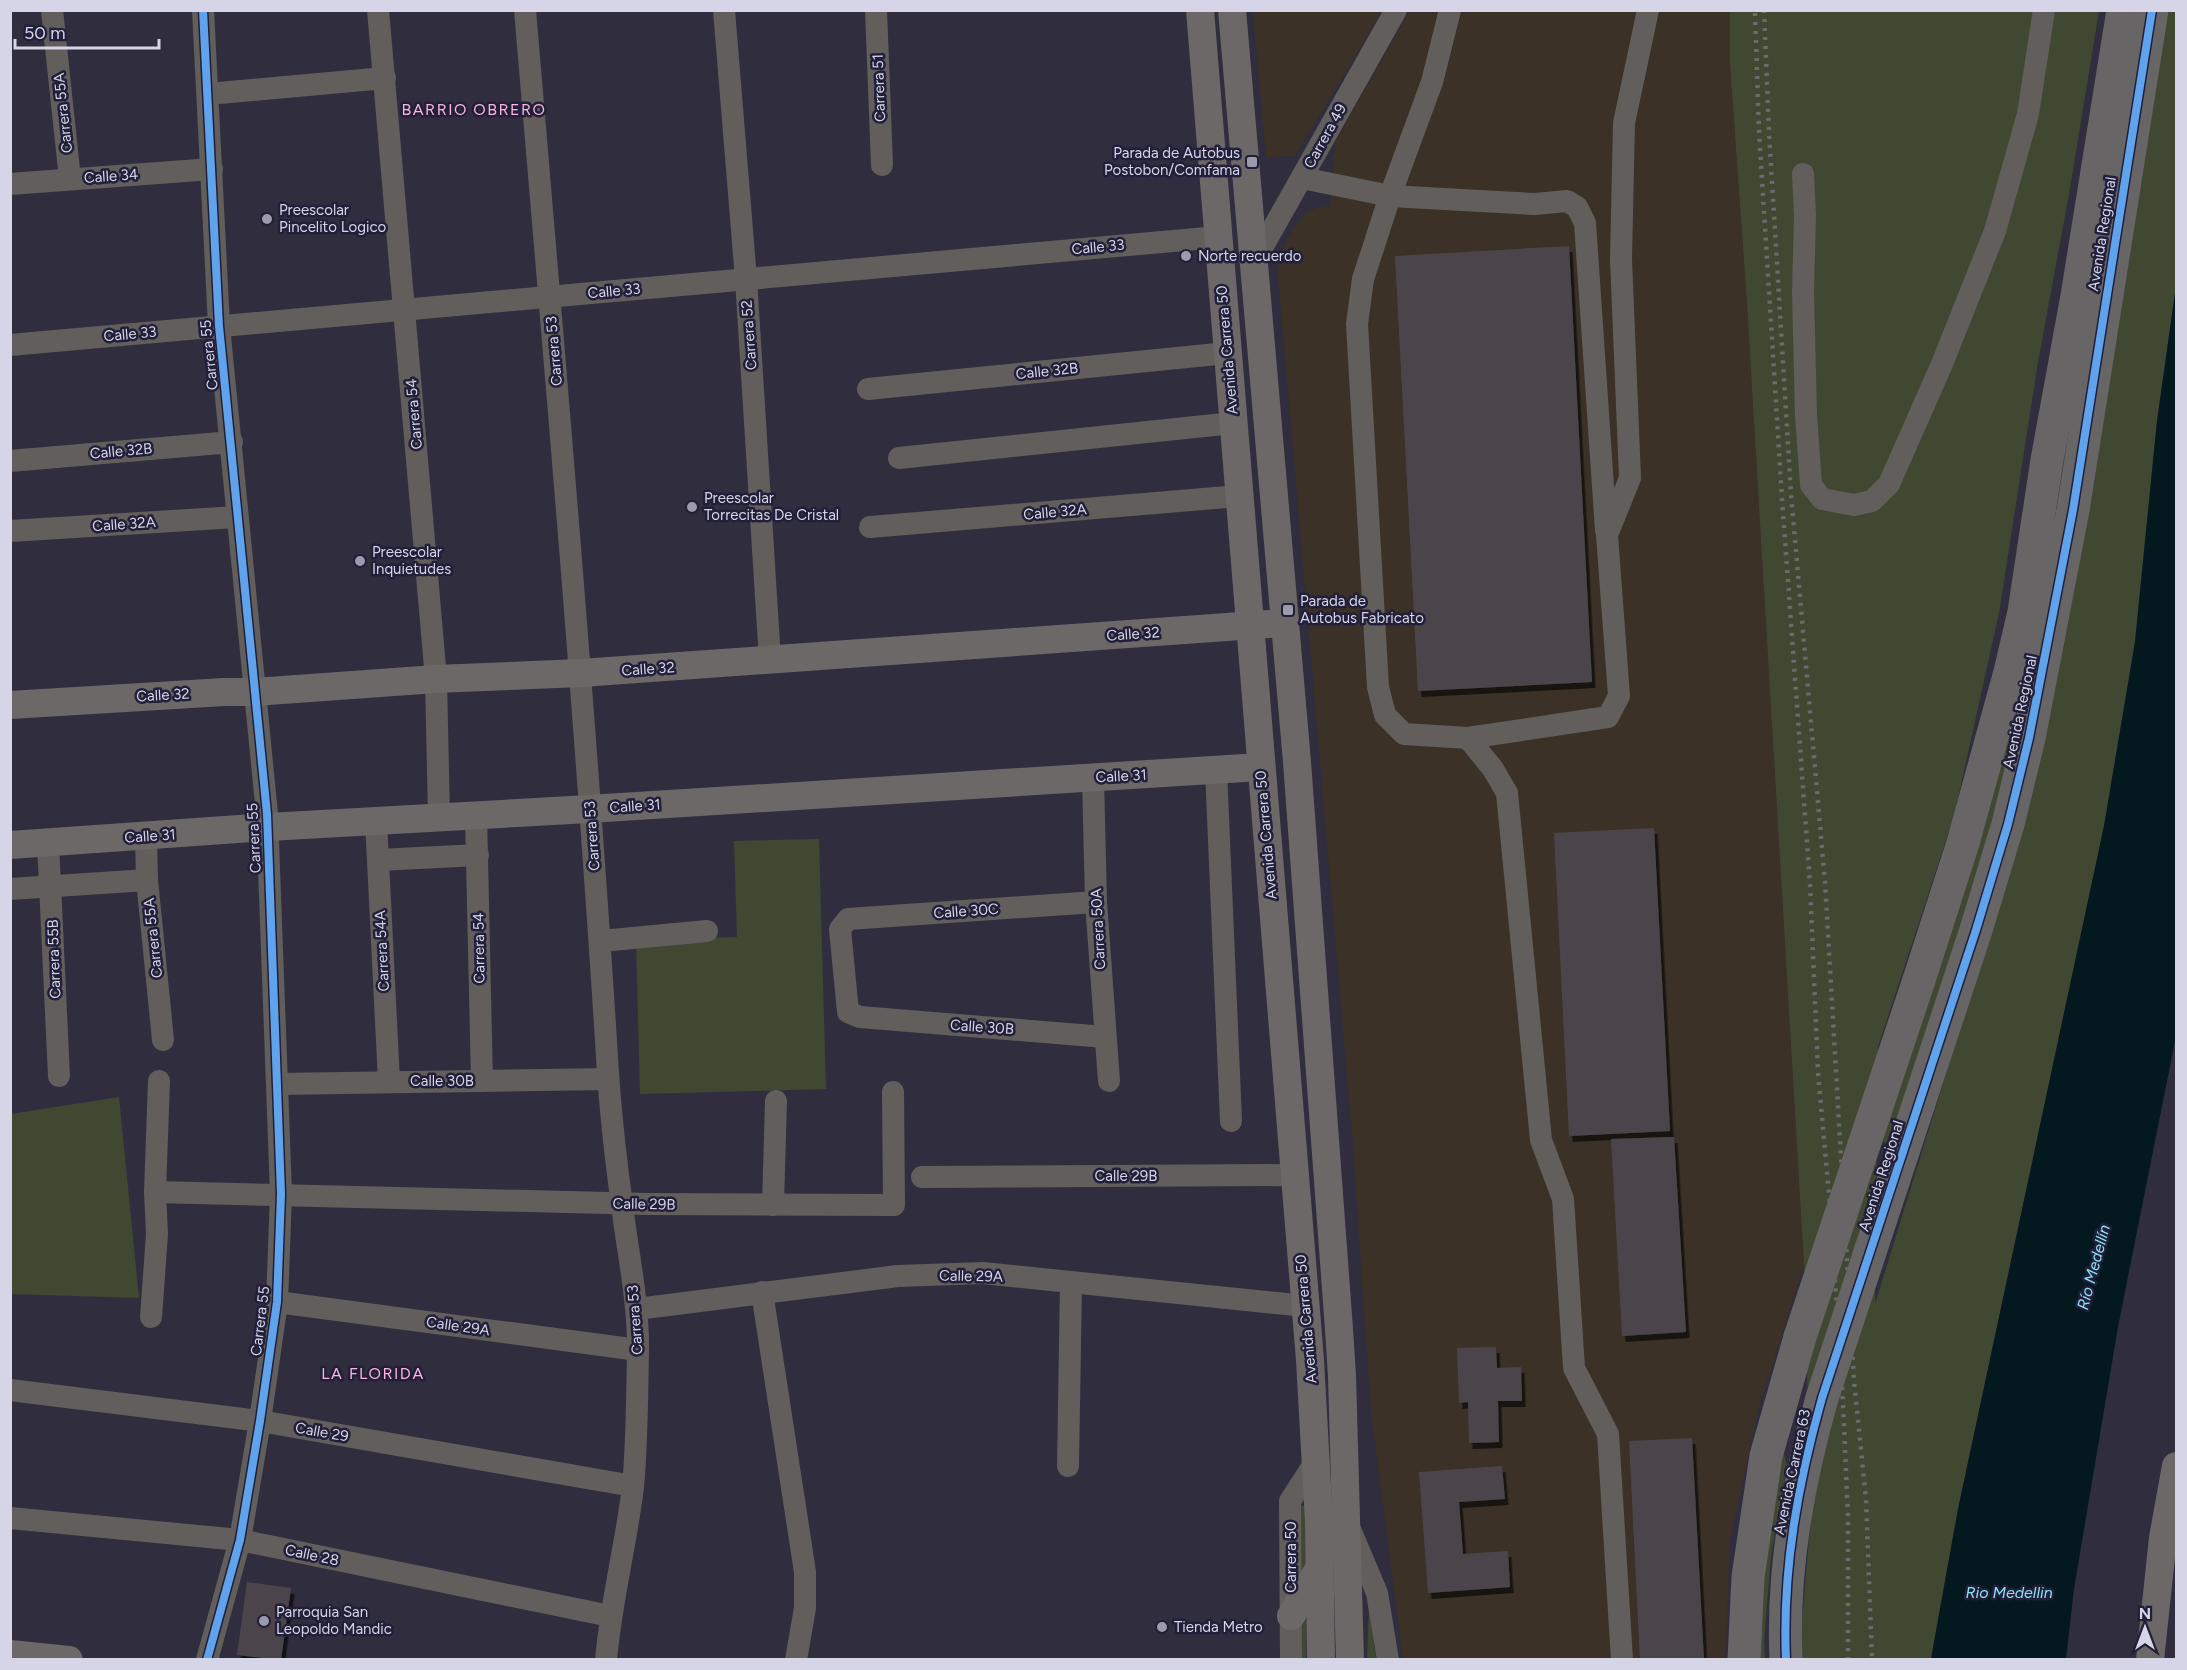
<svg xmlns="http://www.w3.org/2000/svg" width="2187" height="1670" font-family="Figtree,sans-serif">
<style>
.industrial{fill:#3b3126}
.green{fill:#414831}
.water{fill:#04181f}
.building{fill:#4b454b;filter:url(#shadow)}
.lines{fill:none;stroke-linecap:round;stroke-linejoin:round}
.minor{stroke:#615e5c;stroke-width:22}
.major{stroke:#6c6867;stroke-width:28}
.highway{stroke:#676565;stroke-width:33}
.rail{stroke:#6b6a6c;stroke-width:4.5;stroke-dasharray:3 6;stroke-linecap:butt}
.highway-bridge{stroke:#676565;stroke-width:33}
.cycleway-casing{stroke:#211f39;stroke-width:11}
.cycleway{stroke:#60a3ed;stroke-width:8}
.poi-dot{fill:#9b9bac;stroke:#211f39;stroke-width:2}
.labels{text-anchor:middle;stroke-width:5;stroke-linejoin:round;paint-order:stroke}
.street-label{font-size:15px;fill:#d5d5e7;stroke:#211f39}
.poi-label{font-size:15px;fill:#d5d5e7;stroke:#211f39;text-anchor:start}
.neighbourhood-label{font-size:16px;letter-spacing:1.5px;fill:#fdb3dc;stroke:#211f39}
.water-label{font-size:16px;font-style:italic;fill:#8be2f5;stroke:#211f39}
</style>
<defs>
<filter id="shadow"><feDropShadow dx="3.5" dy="6" stdDeviation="0" flood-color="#0009"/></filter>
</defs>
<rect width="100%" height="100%" fill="#302e3e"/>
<g class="industrial">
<polygon points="1253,11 1382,11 1295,156 1266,157"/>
<polygon points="1410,11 1730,11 1730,63 1747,303 1804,1264 1758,1410 1729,1545 1726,1659 1403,1659 1371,1412 1352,1133 1277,262 1288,237 1305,214 1316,208 1330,206 1335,142"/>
</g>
<g class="green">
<polygon points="1730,11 2099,11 2069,194 2038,362 1999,613 1954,816 1878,1047 1875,1304 1980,964 2161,11 2176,11 2176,286 2157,421 2135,642 2104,826 1958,1509 1931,1659 1801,1659 1800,1645 1811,1515 1804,1264 1747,303 1730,63"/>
<polygon points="2037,635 1995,819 1890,1144 1879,1140"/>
<polygon points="819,839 826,1089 640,1094 636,940 737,937 734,841"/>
<polygon points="119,1097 139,1298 11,1294 11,1114"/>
<polygon points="1782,1449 1787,1464 1771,1556 1764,1642 1765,1659 1751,1660"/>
<polygon points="1297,1506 1306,1506 1306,1571 1298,1584"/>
<polygon points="1369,1606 1376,1659 1367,1659"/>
<polygon points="1300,1616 1306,1616 1306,1659 1300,1660"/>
</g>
<polygon class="water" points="2176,286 2176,1036 2118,1327 2074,1589 2066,1659 1931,1659 1958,1509 2104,826 2135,642 2157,421"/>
<g class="building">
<polygon points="1569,246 1592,682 1418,691 1395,256"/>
<polygon points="1654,828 1670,1131 1569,1136 1554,833"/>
<polygon points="1674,1137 1686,1332 1622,1336 1611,1139"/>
<polygon points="1496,1347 1497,1368 1521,1367 1522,1401 1498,1401 1499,1442 1469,1443 1468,1402 1459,1403 1457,1348"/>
<polygon points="1692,1438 1704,1660 1640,1660 1629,1441"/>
<polygon points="1502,1466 1505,1499 1459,1502 1463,1554 1508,1551 1510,1587 1428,1593 1419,1472"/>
<polygon points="247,1582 291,1588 281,1660 237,1655"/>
</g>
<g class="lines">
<g class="minor">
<polyline points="52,10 70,179"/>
<polyline points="203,10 219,326 267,814 281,1194 277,1302 260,1421 240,1540 207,1660"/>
<polyline points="378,10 436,679 439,817"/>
<path d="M525 10C555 364 586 718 608 1073 611 1117 616 1161 622 1205 628 1255 639 1303 638 1354 637 1397 637 1444 633 1487 626 1545 611 1601 606 1660"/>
<polyline points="724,10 746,279 770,660"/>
<polyline points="876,10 882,165"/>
<polyline points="1450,10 1432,82 1390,196 1363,279 1357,324 1378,687 1385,715 1404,734 1468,738 1608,717 1619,696 1607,535 1630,478 1621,259 1624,123 1648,10"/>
<polyline points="208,94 385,78"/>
<polyline points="1803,174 1805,216 1803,292 1806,415 1811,485 1822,499 1854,505 1872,501 1889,484 1942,364 1995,231 2028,114 2044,10"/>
<polyline points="1302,178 1390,196 1535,204 1567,201 1577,207 1585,223 1606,530"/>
<polyline points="10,184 212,169"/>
<polyline points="1254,262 1396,10"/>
<polyline points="10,345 1218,237"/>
<polyline points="868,389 1227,353"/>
<polyline points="899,458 1233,423"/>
<polyline points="10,461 232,442"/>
<polyline points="870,527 1239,496"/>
<polyline points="10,531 237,517"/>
<polyline points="1468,738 1493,769 1507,793 1541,1140 1563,1199 1574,1368 1608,1434 1622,1660"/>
<polyline points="1216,770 1231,1121"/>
<polyline points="1093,778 1096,902 1109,1081"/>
<polyline points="476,815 482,1081"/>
<polyline points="376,821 389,1081"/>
<polyline points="146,837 147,880 163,1040"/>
<polyline points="48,843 59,1076"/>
<polyline points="378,860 478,855"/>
<polyline points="10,889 147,880"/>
<polyline points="1096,902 848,919 840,929 848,1012 860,1017 1105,1037"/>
<polyline points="601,941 707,931"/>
<polyline points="277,1084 608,1079"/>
<polyline points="922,1177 1294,1175"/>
<polyline points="155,1192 648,1204 894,1205 893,1092"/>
<polyline points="773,1205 776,1101"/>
<polyline points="762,1292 805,1572 805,1608 796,1660"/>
<polyline points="277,1302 638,1350"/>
<polyline points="637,1309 898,1276 983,1273 1305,1306"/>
<polyline points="151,1317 157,1234 155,1192 159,1081"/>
<polyline points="10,1390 260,1421 633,1486"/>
<polyline points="1068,1466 1071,1283"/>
<polyline points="10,1518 240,1540 610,1616"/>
<polyline points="1349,1527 1377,1593 1388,1660"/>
<polyline points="1291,1660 1290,1501 1316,1461"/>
</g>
<g class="major">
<polyline points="1200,10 1310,1360 1319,1521 1321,1660"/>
<polyline points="1232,10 1297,762 1339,1329 1342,1376 1350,1660"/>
<polyline points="10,705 224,692 254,692 436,679 581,673 1269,624"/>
<polyline points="10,845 268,827 589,809 1260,767"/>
<polyline points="1291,1616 1320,1567"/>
<polyline points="10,1654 69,1660"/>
<polyline points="2150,1660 2163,1538 2176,1466"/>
</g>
<g class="highway">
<polyline points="1919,980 1963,843 2010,672 2024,612 2047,460 2077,296 2123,10"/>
<polyline points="1919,1103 1976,930 2008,824 2029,738 2073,510 2152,10"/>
<polyline points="1744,1660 1748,1577 1766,1456 1800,1337"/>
<path d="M1786 1660C1782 1570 1798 1483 1822 1398"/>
</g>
<g class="rail">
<polyline points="1764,10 1769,132 1791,494 1825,882 1854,1381 1866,1499 1872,1660"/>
<polyline points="1755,13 1759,131 1782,499 1810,884 1818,1073 1831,1216 1843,1403 1848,1516 1848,1660"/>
</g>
<g class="highway-bridge">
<polyline points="1800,1337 1919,980"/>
<polyline points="1822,1398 1919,1103"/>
</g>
<defs>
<g id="cycleway">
<polyline points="203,10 219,326 267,814 281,1194 277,1302 260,1421 240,1540 207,1660"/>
<path d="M1786 1660C1782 1570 1798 1483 1822 1398L1976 930 2008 824 2029 738 2073 510 2152 10"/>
</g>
</defs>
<use href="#cycleway" class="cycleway-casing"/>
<use href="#cycleway" class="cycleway"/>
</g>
<g class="poi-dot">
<rect x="1246" y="156" width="12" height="12" rx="3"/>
<circle cx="267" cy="219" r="6"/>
<circle cx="1186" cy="256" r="6"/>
<circle cx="692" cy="507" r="6"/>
<circle cx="360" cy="561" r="6"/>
<rect x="1282" y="604" width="12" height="12" rx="3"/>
<circle cx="264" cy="1621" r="6"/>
<circle cx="1162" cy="1627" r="6"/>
</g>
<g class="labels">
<g class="street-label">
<text transform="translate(879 88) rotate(-92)" y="5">Carrera 51</text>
<text transform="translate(63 113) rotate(-96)" y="5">Carrera 55A</text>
<text transform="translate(1325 136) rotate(-61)" y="5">Carrera 49</text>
<text transform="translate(111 176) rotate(-4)" y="5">Calle 34</text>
<text transform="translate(2102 234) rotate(-81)" y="5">Avenida Regional</text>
<text transform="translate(1098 247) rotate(-5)" y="5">Calle 33</text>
<text transform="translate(614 291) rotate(-5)" y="5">Calle 33</text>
<text transform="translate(130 334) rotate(-5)" y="5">Calle 33</text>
<text transform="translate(749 335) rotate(-94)" y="5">Carrera 52</text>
<text transform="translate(1227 350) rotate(-95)" y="5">Avenida Carrera 50</text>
<text transform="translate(554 351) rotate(-95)" y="5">Carrera 53</text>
<text transform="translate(209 355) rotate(-96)" y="5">Carrera 55</text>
<text transform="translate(1047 371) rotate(-6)" y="5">Calle 32B</text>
<text transform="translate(414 414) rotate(-95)" y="5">Carrera 54</text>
<text transform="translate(121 451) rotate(-5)" y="5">Calle 32B</text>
<text transform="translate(1055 512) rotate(-5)" y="5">Calle 32A</text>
<text transform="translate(124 524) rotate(-4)" y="5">Calle 32A</text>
<text transform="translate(1133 634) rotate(-4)" y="5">Calle 32</text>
<text transform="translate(648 669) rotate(-4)" y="5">Calle 32</text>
<text transform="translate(163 695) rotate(-3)" y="5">Calle 32</text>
<text transform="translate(2020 712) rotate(-78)" y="5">Avenida Regional</text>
<text transform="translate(1121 776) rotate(-3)" y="5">Calle 31</text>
<text transform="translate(635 806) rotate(-4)" y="5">Calle 31</text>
<text transform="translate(1266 835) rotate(-95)" y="5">Avenida Carrera 50</text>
<text transform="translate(150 836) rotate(-4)" y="5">Calle 31</text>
<text transform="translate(592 836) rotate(-94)" y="5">Carrera 53</text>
<text transform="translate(254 838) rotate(-93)" y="5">Carrera 55</text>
<text transform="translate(966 911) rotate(-4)" y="5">Calle 30C</text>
<text transform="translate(1098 929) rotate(-93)" y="5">Carrera 50A</text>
<text transform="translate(153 938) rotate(-96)" y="5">Carrera 55A</text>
<text transform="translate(479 948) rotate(-91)" y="5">Carrera 54</text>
<text transform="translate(382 951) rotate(-93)" y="5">Carrera 54A</text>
<text transform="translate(54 959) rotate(-92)" y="5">Carrera 55B</text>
<text transform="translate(982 1027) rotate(4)" y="5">Calle 30B</text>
<text x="442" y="1086">Calle 30B</text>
<text x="1126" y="1181">Calle 29B</text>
<text transform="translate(1881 1176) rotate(-72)" y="5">Avenida Regional</text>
<text transform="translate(644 1204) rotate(1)" y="5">Calle 29B</text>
<text transform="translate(971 1276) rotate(1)" y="5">Calle 29A</text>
<text transform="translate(1306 1319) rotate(-95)" y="5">Avenida Carrera 50</text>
<text transform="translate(635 1320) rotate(-94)" y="5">Carrera 53</text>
<text transform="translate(260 1321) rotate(-83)" y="5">Carrera 55</text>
<text transform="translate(458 1326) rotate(8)" y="5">Calle 29A</text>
<text transform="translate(322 1432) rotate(10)" y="5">Calle 29</text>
<text transform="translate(1792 1472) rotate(-78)" y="5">Avenida Carrera 63</text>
<text transform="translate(312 1555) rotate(12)" y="5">Calle 28</text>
<text transform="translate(1291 1557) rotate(-90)" y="5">Carrera 50</text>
</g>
<g class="poi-label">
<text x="1240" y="158" text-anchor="end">Parada de Autobus<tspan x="1240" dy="17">Postobon/Comfama</tspan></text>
<text x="279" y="215">Preescolar<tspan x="279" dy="17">Pincelito Logico</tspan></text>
<text x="1198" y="261">Norte recuerdo</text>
<text x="704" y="503">Preescolar<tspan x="704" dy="17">Torrecitas De Cristal</tspan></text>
<text x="372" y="557">Preescolar<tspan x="372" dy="17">Inquietudes</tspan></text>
<text x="1300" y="606">Parada de<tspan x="1300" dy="17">Autobus Fabricato</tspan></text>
<text x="276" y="1617">Parroquia San<tspan x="276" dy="17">Leopoldo Mandic</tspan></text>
<text x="1174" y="1632">Tienda Metro</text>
</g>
<g class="neighbourhood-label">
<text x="474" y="115">BARRIO OBRERO</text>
<text x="373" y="1379">LA FLORIDA</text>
</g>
<g class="water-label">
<text transform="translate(2093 1267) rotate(-75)" y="6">Río Medellín</text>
<text x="2009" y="1598">Rio Medellin</text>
</g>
</g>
<rect width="2187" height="1670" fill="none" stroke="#d5d5e7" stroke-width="24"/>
<g transform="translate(2145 1628)" stroke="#211f39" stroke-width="4.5" paint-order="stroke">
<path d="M0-4.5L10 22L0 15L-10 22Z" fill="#d5d5e7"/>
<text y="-9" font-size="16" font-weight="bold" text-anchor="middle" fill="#d5d5e7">N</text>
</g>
<path d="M15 39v9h144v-9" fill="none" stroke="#d5d5e7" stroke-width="3"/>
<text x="24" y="39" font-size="18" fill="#d5d5e7" stroke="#211f39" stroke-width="4.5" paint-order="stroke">50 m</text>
</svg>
